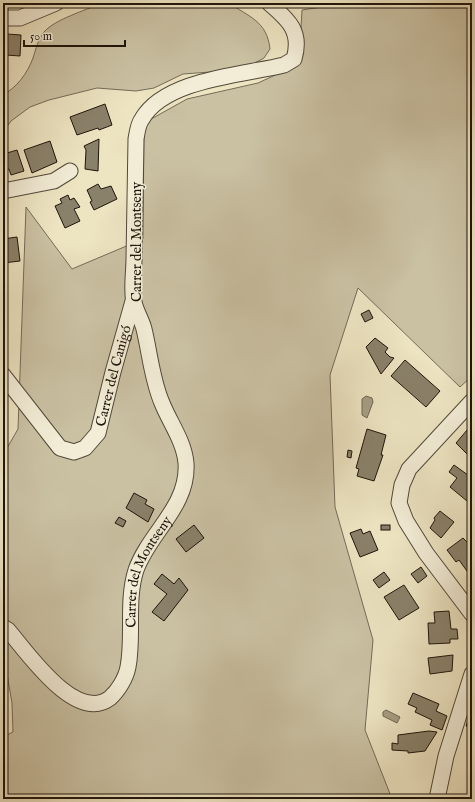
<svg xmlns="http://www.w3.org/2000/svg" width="475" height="802" font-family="'IM FELL English',serif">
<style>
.green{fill:#cac1a3;stroke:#746b57}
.water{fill:#a79e84;stroke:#706754}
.building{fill:#8a816a;stroke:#1e150b}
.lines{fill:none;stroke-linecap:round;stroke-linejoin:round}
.minor-casing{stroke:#524939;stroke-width:17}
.minor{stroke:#f3edd7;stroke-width:15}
.labels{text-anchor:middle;stroke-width:3;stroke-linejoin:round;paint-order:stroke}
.street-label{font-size:14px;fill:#1e150b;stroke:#f3edd7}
</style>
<rect width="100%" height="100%" fill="#ede4c2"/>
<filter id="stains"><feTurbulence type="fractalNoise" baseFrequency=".005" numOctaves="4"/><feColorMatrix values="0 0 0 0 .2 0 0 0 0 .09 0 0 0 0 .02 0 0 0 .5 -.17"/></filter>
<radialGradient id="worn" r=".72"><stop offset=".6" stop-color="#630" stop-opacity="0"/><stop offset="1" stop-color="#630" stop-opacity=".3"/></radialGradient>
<g class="green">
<path d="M101 3H229C249 17 267 21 270 49L264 58 253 64 224 71 183 74 154 88 136 91 97 88 49 100 30 107 11 121 3 132V95C17 87 27 74 33 58 36 49 38 39 44 32 55 19 85 11 101 3Z"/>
<polygon points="348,3 472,3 472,376 460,387 358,288 330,375 335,507 373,640 365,730 392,799 3,799 3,737 13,732 12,703 3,651 3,455 18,429 26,207 72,269 143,239 144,123 187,99 258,83 299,64 302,10"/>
</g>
<g class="water">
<polygon points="366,396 372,398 373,402 367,418 362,415 362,399"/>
<polygon points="386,710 400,717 397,723 383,716 383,712"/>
</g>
<g class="building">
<polygon points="7,34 21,35 20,56 6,55"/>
<polygon points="105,104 112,125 99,130 98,128 77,135 70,117"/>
<polygon points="99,139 98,171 85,169 86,150 84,146"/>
<polygon points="50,141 57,162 32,173 24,150"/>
<polygon points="5,147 7,153 17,150 24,171 11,175 9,169 3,171 3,148"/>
<polygon points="98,184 101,189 111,186 117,199 94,210 90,202 92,201 87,190"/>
<polygon points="68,195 70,200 74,198 80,207 74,209 80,221 65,228 55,206 62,203 60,199"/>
<polygon points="17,237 20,261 3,263 3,239"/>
<polygon points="369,310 373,318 365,322 361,314"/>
<polygon points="375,338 388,348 385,352 390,357 394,358 381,374 366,347"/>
<polygon points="405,360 440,391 426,407 391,376"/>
<polygon points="472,428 472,451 468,455 456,443 468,429 470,430"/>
<polygon points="367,429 386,435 381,455 383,455 374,481 357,476 359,469 356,468"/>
<polygon points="348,450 352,451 351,458 347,457"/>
<polygon points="454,465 472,478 472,494 467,501 450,487 457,478 449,472"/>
<polygon points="134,493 147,500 145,504 154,509 148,522 126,508"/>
<polygon points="440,511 454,522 441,538 430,528 435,520 434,518"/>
<polygon points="119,517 126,521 123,527 115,523"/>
<polygon points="194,525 204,538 186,552 176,539"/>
<rect x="381" y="525" width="9" height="5"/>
<polygon points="361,529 363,534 370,531 378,550 360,557 350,533"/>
<polygon points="463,538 472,547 472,578 459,560 456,562 447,550"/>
<polygon points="421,567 427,576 418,583 411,574"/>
<polygon points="384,572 390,580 379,588 373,580"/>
<polygon points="162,574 174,584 179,578 188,590 164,621 152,612 167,594 154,584"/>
<polygon points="404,585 419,608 399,620 384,597"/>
<polygon points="449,611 451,629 457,629 458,639 450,639 450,643 429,644 428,623 435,623 434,612"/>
<polygon points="453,655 452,671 430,674 428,658"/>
<polygon points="413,693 439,704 436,711 447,716 442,730 430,725 432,720 415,712 417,708 408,704"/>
<polygon points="472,708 472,728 466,726"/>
<polygon points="429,731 437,732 425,751 408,753 408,751 392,750 392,743 398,744 398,735"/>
</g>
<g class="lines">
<defs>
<g id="minor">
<polyline points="3,18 20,18 56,3"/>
<polyline points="3,191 54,181 70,171"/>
<path id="s1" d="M3 375 60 448 74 452 85 448 98 433 113 372 133 301"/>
<polyline points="472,401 409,469 402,485 399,503 406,521 426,553 472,614"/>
<path id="s2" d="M3 627 8 630C27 652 76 724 110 698 118 691 126 678 128 667 134 636 126 601 136 570 149 533 189 506 186 463 184 441 170 423 162 403 152 380 150 354 144 329 142 320 136 312 134 302 131 289 134 272 134 259 135 219 135 179 136 139 137 133 138 124 142 119 165 79 243 75 284 65L294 59C302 32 289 20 269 3"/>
<polyline points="437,799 446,756 472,674"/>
</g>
</defs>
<use href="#minor" class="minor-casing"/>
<use href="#minor" class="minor"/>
</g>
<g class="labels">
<g class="street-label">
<text transform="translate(136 242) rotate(-90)" y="5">Carrer del Montseny</text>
<text dy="5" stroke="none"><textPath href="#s1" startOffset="198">Carrer del Canigó</textPath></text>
<text dy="5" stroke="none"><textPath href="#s2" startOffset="275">Carrer del Montseny</textPath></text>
</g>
</g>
<rect width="475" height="802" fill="none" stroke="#ede4c2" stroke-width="16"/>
<rect x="4" y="4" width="467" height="794" fill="none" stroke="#1e150b" stroke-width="2"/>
<rect x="8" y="8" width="459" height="786" fill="none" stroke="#1e150b"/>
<path d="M24 40v6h101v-6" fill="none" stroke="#1e150b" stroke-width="2"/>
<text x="30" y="40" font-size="12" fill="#1e150b" stroke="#f3edd7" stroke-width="3" paint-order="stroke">50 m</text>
<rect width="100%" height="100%" filter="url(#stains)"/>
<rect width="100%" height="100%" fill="url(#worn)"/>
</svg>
